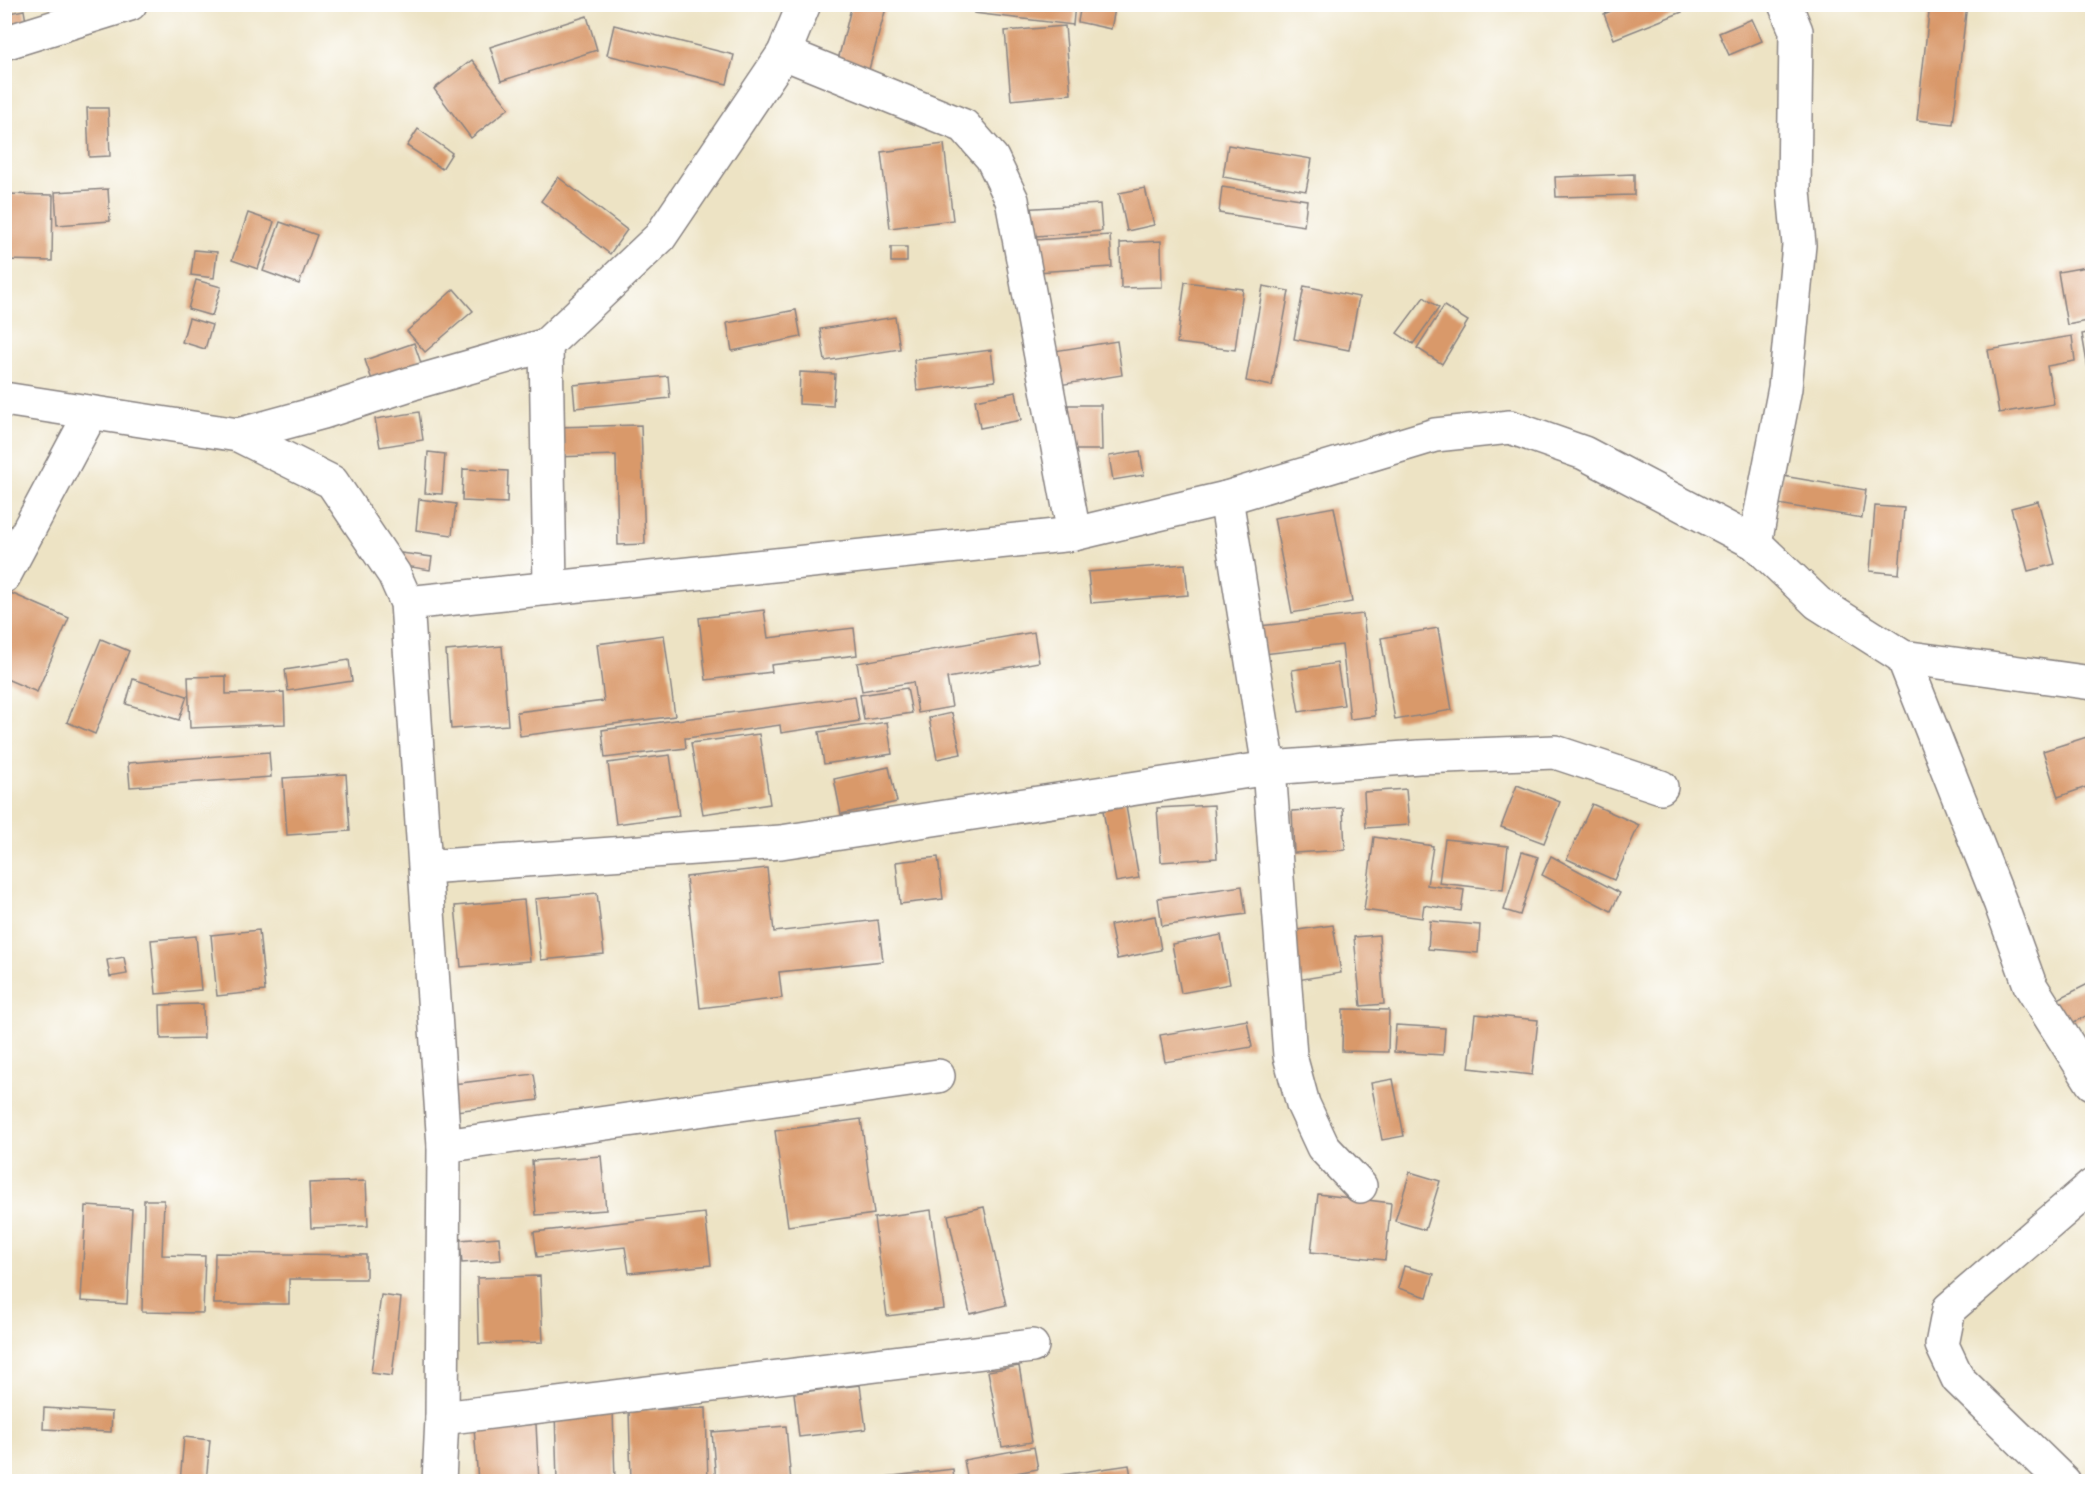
<svg xmlns="http://www.w3.org/2000/svg" width="2097" height="1486" font-family="Delius,sans-serif">
<style>
.building{fill:#d9996a}
.lines{fill:none;stroke-linecap:round;stroke-linejoin:round}
.minor-casing{stroke:#888280;stroke-width:36}
.minor{stroke:#fff;stroke-width:33}
</style>
<rect width="100%" height="100%" fill="#fff"/>
<filter id="ink" filterUnits="userSpaceOnUse"><feTurbulence type="fractalNoise" baseFrequency=".0167" numOctaves="2"/><feDisplacementMap in="SourceGraphic" scale="12" xChannelSelector="R" yChannelSelector="G"/><feConvolveMatrix kernelMatrix="1 2 1 2 8 2 1 2 1" color-interpolation-filters="sRGB"/></filter>
<filter id="wash" filterUnits="userSpaceOnUse"><feTurbulence type="fractalNoise" baseFrequency=".008" numOctaves="4" result="noise"/><feDisplacementMap in="SourceGraphic" scale="24" xChannelSelector="R" yChannelSelector="G"/><feGaussianBlur stdDeviation="1.35" result="paint"/><feColorMatrix in="noise" values="0 0 0 0 0 0 0 0 0 0 0 0 0 0 0 0 0 1.4 0 .05"/><feComposite in="paint" operator="in"/></filter>
<g filter="url(#wash)">
<rect width="100%" height="100%" fill="#ede3c4"/>
<g id="blocks">
<g class="building">
<polygon points="852,4 873,4 886,8 868,73 837,64"/>
<polygon points="975,4 1075,4 1073,25 974,13"/>
<polygon points="1081,4 1116,4 1111,29 1078,22"/>
<polygon points="1627,4 1679,4 1682,12 1614,39 1604,14"/>
<polygon points="1930,4 1967,4 1953,124 1917,120"/>
<polygon points="24,10 26,22 4,26 4,14"/>
<polygon points="587,16 597,50 501,81 490,47"/>
<polygon points="1752,19 1762,41 1729,55 1719,33"/>
<polygon points="614,25 734,55 727,84 607,55"/>
<polygon points="1065,26 1071,94 1011,100 1005,31"/>
<polygon points="472,60 509,108 471,138 434,89"/>
<polygon points="87,108 108,108 110,156 89,157"/>
<polygon points="418,129 452,153 442,169 407,146"/>
<polygon points="944,144 953,220 890,228 881,152"/>
<polygon points="1228,145 1312,159 1306,191 1223,177"/>
<polygon points="1634,174 1634,195 1556,197 1555,177"/>
<polygon points="558,177 627,230 610,254 541,201"/>
<polygon points="1222,187 1307,200 1304,226 1219,213"/>
<polygon points="1145,188 1154,225 1127,231 1119,193"/>
<polygon points="108,189 110,221 57,225 55,192"/>
<polygon points="4,194 53,195 52,261 4,260"/>
<polygon points="1100,204 1102,231 1023,237 1020,209"/>
<polygon points="248,213 274,222 258,269 232,260"/>
<polygon points="280,222 317,235 299,284 263,271"/>
<polygon points="1110,235 1112,267 1036,272 1034,240"/>
<polygon points="1161,241 1162,287 1121,288 1120,243"/>
<rect x="891" y="247" width="16" height="15"/>
<polygon points="194,250 217,252 214,278 191,275"/>
<polygon points="2092,266 2092,320 2067,325 2058,272"/>
<polygon points="196,280 221,287 212,316 188,309"/>
<polygon points="1185,282 1243,289 1235,350 1177,343"/>
<polygon points="1263,286 1289,291 1272,386 1246,381"/>
<polygon points="1304,286 1359,297 1349,350 1294,339"/>
<polygon points="454,289 473,311 425,352 407,331"/>
<polygon points="1424,297 1439,308 1413,344 1397,333"/>
<polygon points="1444,306 1468,321 1442,364 1417,348"/>
<polygon points="796,310 801,337 732,351 727,323"/>
<polygon points="895,317 900,349 825,361 820,329"/>
<polygon points="189,318 212,325 205,349 182,342"/>
<polygon points="2092,332 2092,386 2091,386 2082,334"/>
<polygon points="2072,336 2075,361 2047,366 2054,404 1999,413 1988,350"/>
<polygon points="1117,341 1122,375 1059,385 1054,351"/>
<polygon points="414,343 421,363 372,380 365,360"/>
<polygon points="991,350 995,381 917,391 914,360"/>
<polygon points="800,372 835,374 833,406 799,404"/>
<polygon points="668,376 670,398 575,408 573,385"/>
<polygon points="1016,392 1021,420 980,428 975,400"/>
<polygon points="1068,405 1101,405 1102,450 1068,450"/>
<polygon points="419,412 423,440 380,447 375,419"/>
<polygon points="641,425 645,544 618,545 616,455 555,457 554,427"/>
<polygon points="1140,451 1144,475 1113,480 1109,456"/>
<polygon points="428,452 445,454 442,494 425,493"/>
<polygon points="463,469 508,471 507,503 462,501"/>
<polygon points="1783,476 1866,490 1862,518 1778,504"/>
<polygon points="419,499 456,504 452,535 416,530"/>
<polygon points="2038,501 2055,564 2028,571 2011,508"/>
<polygon points="1875,506 1904,508 1899,574 1870,571"/>
<polygon points="1334,507 1352,602 1292,613 1274,518"/>
<polygon points="401,553 432,557 430,570 399,565"/>
<polygon points="1185,564 1188,595 1091,603 1088,572"/>
<polygon points="6,591 69,618 37,692 4,678"/>
<polygon points="764,610 768,638 854,628 857,655 771,665 772,672 706,680 699,618"/>
<polygon points="1363,614 1375,716 1350,719 1342,645 1263,654 1260,626"/>
<polygon points="1438,628 1452,710 1395,720 1381,638"/>
<polygon points="1034,632 1039,662 947,678 952,707 918,713 913,682 862,691 857,663"/>
<polygon points="664,635 675,716 520,736 517,712 604,701 597,644"/>
<polygon points="101,639 129,651 95,734 67,722"/>
<polygon points="502,646 508,725 451,729 446,651"/>
<polygon points="349,660 352,681 288,691 285,670"/>
<polygon points="1337,663 1344,705 1299,712 1292,670"/>
<polygon points="226,676 226,694 284,692 285,724 190,728 188,677"/>
<polygon points="133,679 187,696 179,720 126,704"/>
<polygon points="907,688 912,713 864,720 860,695"/>
<polygon points="855,696 859,721 781,733 780,725 687,738 685,738 686,748 605,758 602,730"/>
<polygon points="952,713 961,754 937,759 929,718"/>
<polygon points="887,722 892,754 824,764 819,732"/>
<polygon points="759,734 770,804 703,814 691,743"/>
<polygon points="2090,736 2092,744 2092,785 2058,797 2043,751"/>
<polygon points="269,752 271,777 130,787 128,763"/>
<polygon points="670,755 679,816 616,824 608,763"/>
<polygon points="889,767 897,802 841,814 834,779"/>
<polygon points="346,774 350,831 287,835 283,778"/>
<polygon points="1517,785 1560,802 1544,843 1501,827"/>
<polygon points="1406,789 1409,825 1366,828 1364,792"/>
<polygon points="1125,801 1139,878 1116,882 1102,805"/>
<polygon points="1592,804 1639,825 1614,880 1567,859"/>
<polygon points="1214,805 1217,858 1161,862 1157,808"/>
<polygon points="1343,808 1345,850 1294,853 1292,811"/>
<polygon points="1374,837 1433,846 1427,885 1464,890 1461,911 1424,905 1422,918 1364,910"/>
<polygon points="1445,839 1508,846 1503,890 1439,883"/>
<polygon points="1522,852 1538,857 1520,915 1504,910"/>
<polygon points="1551,856 1620,893 1611,911 1542,875"/>
<polygon points="938,857 943,899 900,904 896,862"/>
<polygon points="767,868 774,932 878,920 883,961 779,972 782,998 700,1008 686,877"/>
<polygon points="1242,886 1246,914 1162,926 1158,898"/>
<polygon points="597,893 604,954 541,960 535,899"/>
<polygon points="524,900 530,961 461,967 455,906"/>
<polygon points="1155,916 1161,950 1117,959 1110,925"/>
<polygon points="1430,921 1480,925 1478,953 1428,949"/>
<polygon points="1333,925 1341,973 1291,981 1284,932"/>
<polygon points="259,930 265,991 217,996 211,935"/>
<polygon points="1221,935 1230,984 1181,993 1172,944"/>
<polygon points="1379,935 1384,1004 1361,1006 1354,937"/>
<polygon points="196,936 201,990 156,994 151,940"/>
<polygon points="124,957 127,974 110,977 107,960"/>
<polygon points="2092,982 2092,1013 2064,1027 2052,1002"/>
<polygon points="203,1004 204,1038 161,1039 160,1005"/>
<polygon points="1343,1009 1389,1010 1388,1052 1342,1051"/>
<polygon points="1475,1014 1538,1020 1532,1075 1469,1068"/>
<polygon points="1247,1020 1252,1047 1165,1062 1160,1035"/>
<polygon points="1396,1025 1445,1028 1443,1055 1394,1052"/>
<polygon points="534,1074 538,1100 449,1112 445,1085"/>
<polygon points="1393,1079 1404,1136 1382,1140 1371,1083"/>
<polygon points="861,1119 874,1214 788,1226 775,1131"/>
<polygon points="601,1156 606,1210 536,1215 532,1161"/>
<polygon points="1410,1172 1440,1181 1425,1230 1395,1221"/>
<polygon points="366,1181 368,1226 311,1228 309,1183"/>
<polygon points="1318,1194 1391,1203 1385,1260 1311,1252"/>
<polygon points="144,1200 164,1200 162,1255 205,1256 203,1313 142,1312"/>
<polygon points="86,1206 132,1209 127,1304 81,1301"/>
<polygon points="984,1207 1006,1305 970,1314 948,1215"/>
<polygon points="931,1210 944,1309 887,1316 874,1218"/>
<polygon points="705,1213 711,1265 629,1273 625,1247 537,1257 534,1232"/>
<polygon points="499,1237 501,1260 462,1263 460,1240"/>
<polygon points="215,1253 366,1255 366,1279 289,1279 289,1304 214,1304"/>
<polygon points="1404,1266 1434,1274 1427,1297 1398,1288"/>
<polygon points="540,1276 543,1342 479,1344 477,1278"/>
<polygon points="381,1295 401,1298 392,1376 371,1373"/>
<polygon points="1019,1366 1032,1442 1002,1447 988,1371"/>
<polygon points="860,1385 866,1429 799,1437 794,1393"/>
<polygon points="44,1408 112,1412 111,1432 43,1429"/>
<polygon points="706,1408 708,1482 631,1482 629,1410"/>
<polygon points="613,1409 615,1482 557,1482 555,1410"/>
<polygon points="536,1424 539,1482 478,1482 474,1427"/>
<polygon points="786,1426 791,1482 716,1482 712,1432"/>
<polygon points="184,1437 210,1440 206,1482 180,1482"/>
<polygon points="1034,1447 1038,1469 968,1482 964,1460"/>
<polygon points="1129,1465 1132,1482 1063,1482 1062,1475"/>
<polygon points="953,1469 954,1482 885,1482 885,1477"/>
</g>
</g>
</g>
<g filter="url(#ink)">
<use href="#blocks" fill-opacity="0" stroke="#888280" stroke-width="1.5"/>
<g class="lines">
<defs>
<g id="minor">
<polyline points="4,43 130,4"/>
<polyline points="784,53 964,126 992,158 1012,200 1074,534"/>
<polyline points="546,345 550,588"/>
<polyline points="4,399 238,435 332,482 394,574 407,603 444,1146 442,1418 439,1482"/>
<polyline points="238,435 323,412 413,383 546,345 660,237 784,53 804,4"/>
<polyline points="1226,498 1269,768 1290,1056 1303,1104 1323,1147 1360,1186"/>
<polyline points="1755,543 1785,388 1799,245 1794,191 1796,31 1785,4"/>
<polyline points="4,576 91,413"/>
<polyline points="407,603 1074,534 1226,498 1435,435 1510,427 1584,453 1755,543 1818,603 1903,657 2092,683"/>
<polyline points="1903,657 2000,902 2030,985 2092,1083"/>
<polyline points="426,867 781,842 1269,768 1419,757 1555,752 1661,787"/>
<polyline points="444,1146 938,1076"/>
<polyline points="442,1418 1032,1346"/>
<polyline points="2064,1482 1958,1379 1942,1345 1949,1309 2092,1186"/>
</g>
</defs>
<use href="#minor" class="minor-casing"/>
<use href="#minor" class="minor"/>
</g>
</g>
<rect width="2097" height="1486" fill="none" stroke="#fff" stroke-width="24"/>
</svg>
